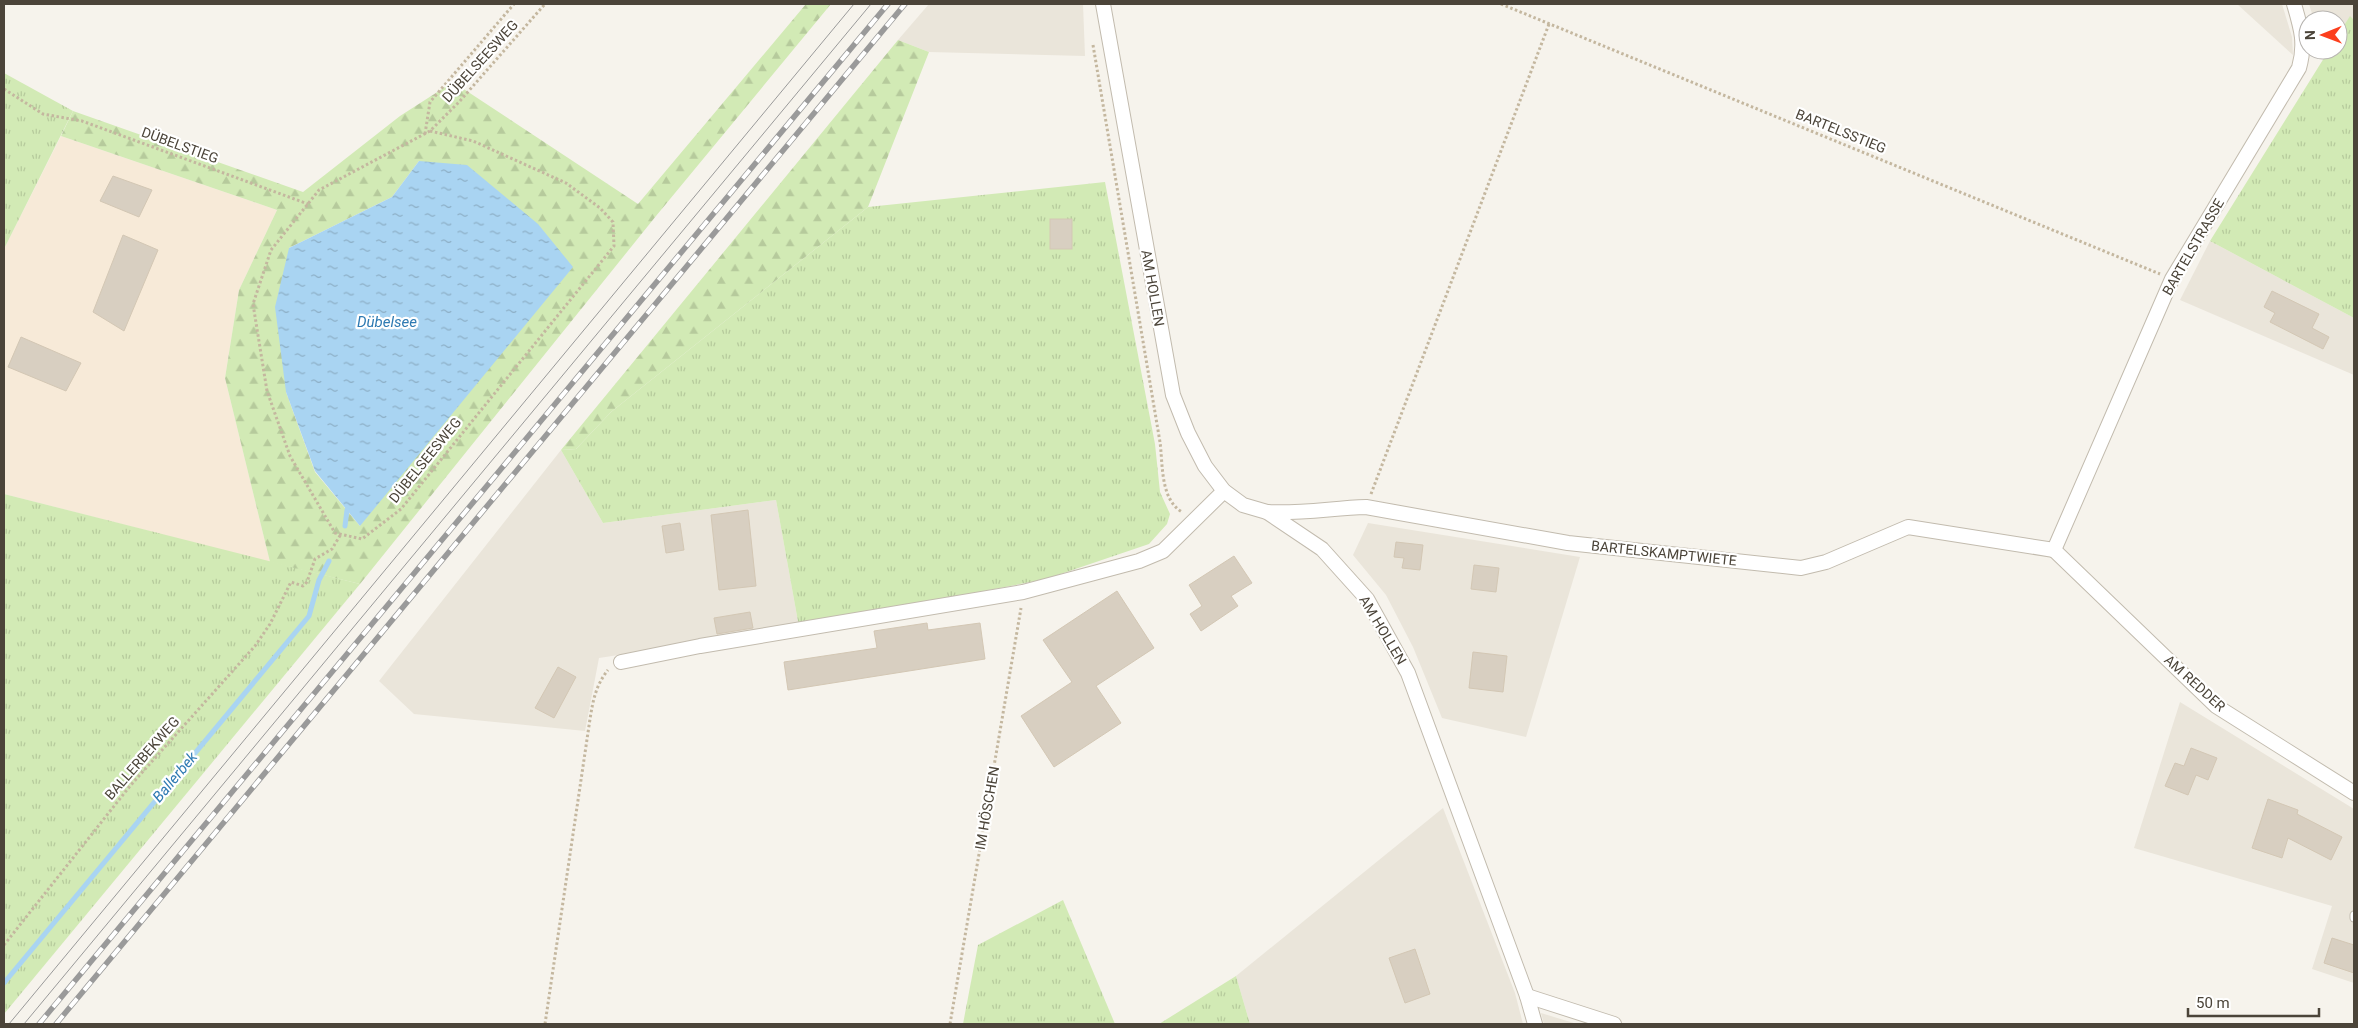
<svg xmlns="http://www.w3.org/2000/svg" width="2358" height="1028" font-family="Roboto,sans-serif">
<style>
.residential{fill:#eae5da}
.commercial{fill:#f7ead8}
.grass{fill:url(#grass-tufts)}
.forest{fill:url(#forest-firs);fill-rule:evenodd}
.water{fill:url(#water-ripples)}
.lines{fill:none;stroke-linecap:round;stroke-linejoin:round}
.stream{stroke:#a9d4f2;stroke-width:5}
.building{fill:#d8cfc1;stroke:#d3c7b4}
.lane-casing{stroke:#c2bbae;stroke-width:9}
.street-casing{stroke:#c2bbae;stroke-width:16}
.path{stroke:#c4b79f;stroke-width:3;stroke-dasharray:2.5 2.5;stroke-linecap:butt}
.lane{stroke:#fff;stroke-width:7}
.street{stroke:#fff;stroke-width:14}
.tram{stroke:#9a9a9a;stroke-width:1}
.rail-casing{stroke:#9a9a9a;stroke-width:5.5}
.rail{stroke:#fff;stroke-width:4;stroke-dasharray:11;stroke-linecap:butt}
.labels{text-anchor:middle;stroke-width:4.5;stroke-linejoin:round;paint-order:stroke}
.street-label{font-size:14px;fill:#4b4439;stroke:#fff}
.water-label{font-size:15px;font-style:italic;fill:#2e7ab2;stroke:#fff}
</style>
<defs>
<pattern id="grass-tufts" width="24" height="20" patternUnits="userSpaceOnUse" patternTransform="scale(1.25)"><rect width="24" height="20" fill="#d2eab5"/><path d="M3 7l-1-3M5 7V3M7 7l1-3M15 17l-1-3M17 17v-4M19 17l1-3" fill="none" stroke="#b6ca9c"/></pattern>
<pattern id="forest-firs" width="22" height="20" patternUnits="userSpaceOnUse" patternTransform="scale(1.25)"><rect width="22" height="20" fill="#d2eab5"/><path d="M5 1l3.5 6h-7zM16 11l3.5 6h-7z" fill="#b6ca9c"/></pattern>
<pattern id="water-ripples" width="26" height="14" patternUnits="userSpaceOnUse" patternTransform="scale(1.25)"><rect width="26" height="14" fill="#a9d4f2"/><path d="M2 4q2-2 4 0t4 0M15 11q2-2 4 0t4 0" fill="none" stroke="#8caec5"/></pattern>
</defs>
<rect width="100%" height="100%" fill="#f6f3ec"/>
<g class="residential">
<polygon points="929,4 1083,4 1085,56 929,52 898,40"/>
<polygon points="2237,4 2282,4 2292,37 2293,55"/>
<polygon points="2309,4 2354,4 2354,20 2350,17 2338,35 2338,20 2314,20"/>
<polygon points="2210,241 2354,318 2354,375 2180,300"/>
<polygon points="561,450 603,523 776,500 799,627 599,658 585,731 414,714 379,681"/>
<polygon points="1368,523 1580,557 1526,737 1442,718 1413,647 1386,595 1353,555"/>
<polygon points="2180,702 2354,809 2354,983 2312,969 2332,906 2134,848"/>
<polygon points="1443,808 1515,993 1523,1024 1250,1024 1236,976"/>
<polygon points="1541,1013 1577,1024 1544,1024"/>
</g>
<polygon class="commercial" points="61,136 277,210 239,290 225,378 270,562 4,494 4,249"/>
<g class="grass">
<polygon points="2350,16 2354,20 2354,318 2210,241 2329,50 2338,50 2338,35"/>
<polygon points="4,73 73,111 4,249"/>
<polygon points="1105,182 1155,444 1160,492 1170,514 1167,524 1149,544 1046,579 799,627 776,500 603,523 561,450 576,449 611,412 868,207"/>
<polygon points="4,494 360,584 4,1014"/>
<polygon points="1063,900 1115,1024 963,1024 978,945"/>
<polygon points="1236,976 1250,1024 1159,1024"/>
</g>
<g class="forest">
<path d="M806 4H831L656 216 360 584 270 562 225 378 239 290 277 210 61 136 73 111 303 192 400 116 453 82 638 204ZM419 161 360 526 315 472 286 392 289 248 392 197Z"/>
<polygon points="898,40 929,52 868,207 611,412 576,449 561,450"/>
</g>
<polygon class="water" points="419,161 467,165 538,224 573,267 360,526 315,471 286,392 275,307 289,248 392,197"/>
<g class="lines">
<g class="stream">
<polyline points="345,526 347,510"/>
<polyline points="4,983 309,616 319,580 329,561"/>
</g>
</g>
<g class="building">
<polygon points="113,176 152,190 139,217 100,201"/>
<rect x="1050" y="219" width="22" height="30"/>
<polygon points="123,235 158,250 124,331 93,312"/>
<polygon points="2272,291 2319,314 2312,328 2329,337 2323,349 2270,322 2275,313 2264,307"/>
<polygon points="21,337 81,363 66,391 8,367"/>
<polygon points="748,510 756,586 719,590 711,515"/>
<polygon points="680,523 684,550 666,553 662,526"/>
<polygon points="1396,542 1423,545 1420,570 1402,568 1404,558 1394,557"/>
<polygon points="1234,556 1252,583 1231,596 1238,606 1201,631 1190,614 1202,606 1189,585"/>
<polygon points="1474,565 1499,568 1496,592 1471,589"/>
<polygon points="1117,591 1154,648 1096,686 1121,723 1054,767 1021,716 1072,682 1043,640"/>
<polygon points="750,612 753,628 717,634 714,618"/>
<polygon points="927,623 928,630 980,623 985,659 788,690 784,662 877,648 874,631"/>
<polygon points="1473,652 1507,656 1503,692 1469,688"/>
<polygon points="558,667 576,677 554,718 535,708"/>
<polygon points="2191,748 2217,758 2208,780 2196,775 2188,795 2165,786 2175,763 2184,766"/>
<polygon points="2268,799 2298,810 2297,814 2342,837 2331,860 2288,838 2282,858 2252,848"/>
<polygon points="2332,938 2354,945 2354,973 2324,963"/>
<polygon points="1415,949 1430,994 1405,1003 1389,958"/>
</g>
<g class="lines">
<defs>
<polyline id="lane" points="2354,915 2354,918"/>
<g id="street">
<polyline points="1103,4 1173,395 1188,433 1205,466 1224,491 1243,505 1267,512 1322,549 1367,599 1408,673 1527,996 1535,1024"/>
<path d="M1267 512C1301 514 1333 508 1366 507L1568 543 1801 568 1826 562 1908 527 2054 550"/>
<path d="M2054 550 2172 279 2299 68C2306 43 2301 28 2294 4"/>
<polyline points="2054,550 2216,706 2354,793"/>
<polyline points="621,662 700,646 1023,592 1139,561 1163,551 1224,491"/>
<polyline points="1527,996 1614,1024"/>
</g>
</defs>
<use href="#lane" class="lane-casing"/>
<use href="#street" class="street-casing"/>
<g class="path">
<polyline points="1501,4 2160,274"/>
<path d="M1093 45 1160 442C1163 464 1160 499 1182 512"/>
<polyline points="4,89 43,114 82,121 308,204"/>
<polyline points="430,131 473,141 566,183 600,208 613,222 614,246 401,509 362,539 335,533 290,456 267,391 253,304 271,250 319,190 430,131 459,102 545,4"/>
<polyline points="425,134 430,102 514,4"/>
<polyline points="1371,494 1549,24"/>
<polyline points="4,945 130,786 255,646 270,624 291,582 303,586 307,582 315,559 332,549 341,534"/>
<path d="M545 1024 590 719C593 700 596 685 608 670"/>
<polyline points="950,1024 1021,608"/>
</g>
<use href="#lane" class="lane"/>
<use href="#street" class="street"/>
<g class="tram">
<polyline points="9,1024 854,4"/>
<polyline points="24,1024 871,4"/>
</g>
<defs>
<g id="rail">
<polyline points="39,1024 888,4"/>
<polyline points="56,1024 905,4"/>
</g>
</defs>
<use href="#rail" class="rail-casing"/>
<use href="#rail" class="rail"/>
</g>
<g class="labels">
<g class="street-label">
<text transform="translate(480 61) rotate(-48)" y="5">DÜBELSEESWEG</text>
<text transform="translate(1841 131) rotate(22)" y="5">BARTELSSTIEG</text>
<text transform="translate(180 145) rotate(20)" y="5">DÜBELSTIEG</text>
<text transform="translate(2193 247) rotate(-60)" y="5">BARTELSTRASSE</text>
<text transform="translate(1153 288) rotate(80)" y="5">AM HOLLEN</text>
<text transform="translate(425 460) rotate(-51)" y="5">DÜBELSEESWEG</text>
<text transform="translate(1664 553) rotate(6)" y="5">BARTELSKAMPTWIETE</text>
<text transform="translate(1383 630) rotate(59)" y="5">AM HOLLEN</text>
<text transform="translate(2195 683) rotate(42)" y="5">AM REDDER</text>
<text transform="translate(142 758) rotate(-49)" y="5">BALLERBEKWEG</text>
<text transform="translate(987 808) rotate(-80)" y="5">IM HÖSCHEN</text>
</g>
<g class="water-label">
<text x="387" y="327">Dübelsee</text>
<text transform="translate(175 777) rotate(-50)" y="5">Ballerbek</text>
</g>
</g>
<rect width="2358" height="1028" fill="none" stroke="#4b4439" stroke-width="10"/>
<g transform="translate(2323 35) rotate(269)"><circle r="24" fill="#ffffff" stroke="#b7b4b0"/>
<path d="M0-4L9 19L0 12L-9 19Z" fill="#fc3f1d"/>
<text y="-8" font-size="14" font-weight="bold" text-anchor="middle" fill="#4b4439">N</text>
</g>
<path d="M2188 1008v8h131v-8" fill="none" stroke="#4b4439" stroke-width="2.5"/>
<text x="2196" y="1008" font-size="15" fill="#4b4439" stroke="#ffffff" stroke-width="4" paint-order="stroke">50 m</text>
</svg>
